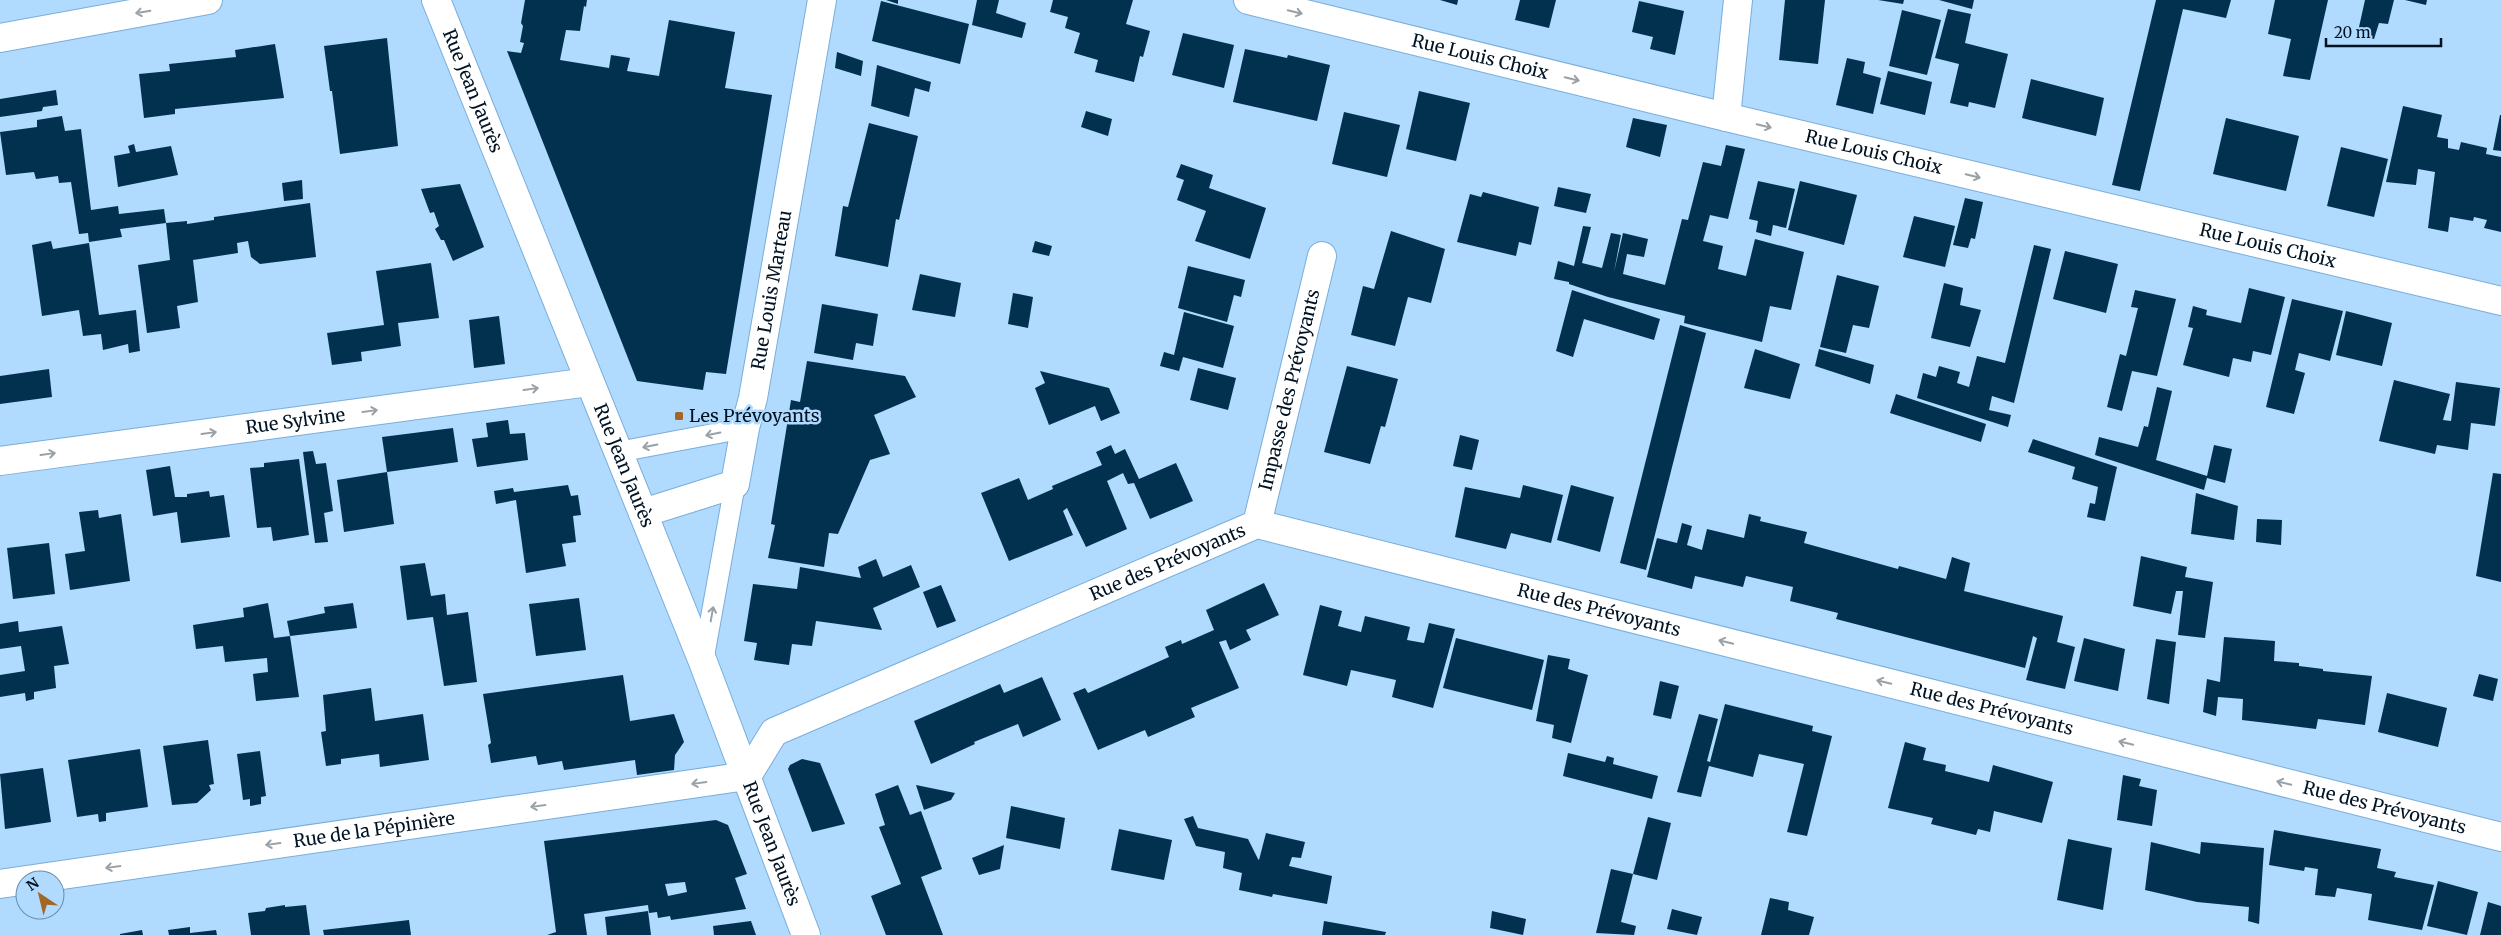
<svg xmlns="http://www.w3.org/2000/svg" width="2501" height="935" font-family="Merriweather,serif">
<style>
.building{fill:#023150;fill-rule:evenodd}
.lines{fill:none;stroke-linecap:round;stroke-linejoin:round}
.lane-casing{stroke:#79aed9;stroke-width:22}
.street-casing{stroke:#79aed9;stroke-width:30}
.lane{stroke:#fff;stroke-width:20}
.street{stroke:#fff;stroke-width:28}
.oneway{stroke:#99a1a7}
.poi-dot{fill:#a26727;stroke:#b0dafe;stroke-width:2}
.labels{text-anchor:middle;stroke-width:5;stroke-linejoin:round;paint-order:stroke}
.street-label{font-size:18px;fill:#011323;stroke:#b0dafe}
.poi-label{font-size:18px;fill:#011323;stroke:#b0dafe;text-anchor:start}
</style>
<rect width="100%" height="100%" fill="#b0dafe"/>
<g class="building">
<polygon points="525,0 587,0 586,7 584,6 580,31 566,30 560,60 609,68 611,55 630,58 627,71 659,76 669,20 735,32 725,88 772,95 726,374 706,372 703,390 637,381 507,51 521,53 524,43 520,42 523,26 521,23"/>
<polygon points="886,0 898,0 898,4"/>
<polygon points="977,0 999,0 996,13 1026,23 1022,38 972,25"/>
<polygon points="1053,0 1133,0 1126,24 1150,31 1143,57 1140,56 1134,82 1095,72 1098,60 1074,53 1080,33 1065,28 1068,17 1050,12"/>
<polygon points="1440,0 1458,0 1457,5"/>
<polygon points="1520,0 1556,0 1549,28 1515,20"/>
<polygon points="1785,0 1825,0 1818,64 1779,60"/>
<polygon points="1878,0 1904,0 1903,4"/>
<polygon points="1939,0 1974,0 1972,9"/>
<polygon points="2156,0 2231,0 2226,18 2183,9 2140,191 2112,185"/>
<polygon points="2275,0 2328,0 2310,80 2283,76 2291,39 2268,34"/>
<polygon points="2365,0 2394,0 2388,24 2379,23 2374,39 2357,36"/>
<polygon points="2405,0 2427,0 2426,5"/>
<polygon points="881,1 969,24 960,64 872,41"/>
<polygon points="1639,1 1684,11 1675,55 1650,49 1653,37 1632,32"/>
<polygon points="1948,9 1971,14 1965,43 2008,54 1995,108 1969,102 1968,107 1950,103 1959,64 1935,58"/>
<polygon points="1902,10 1941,20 1927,75 1889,66"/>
<polygon points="1183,33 1234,45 1224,88 1172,75"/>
<polygon points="387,38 398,146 340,154 332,91 330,91 324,46"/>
<polygon points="275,44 284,98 175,109 175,114 144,118 139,74 170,71 169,64 236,57 235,50"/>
<polygon points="1245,49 1287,58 1288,55 1330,65 1317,121 1233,102"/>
<polygon points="837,52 863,61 861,76 835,68"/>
<polygon points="1847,58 1865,62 1863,73 1881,78 1873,114 1836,105"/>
<polygon points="877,65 931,82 929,92 915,88 909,117 871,106"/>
<polygon points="1888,71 1932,82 1925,115 1880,104"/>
<polygon points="2031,79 2104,98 2096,136 2022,118"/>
<polygon points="56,90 58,105 43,107 42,111 0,117 0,99"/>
<polygon points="1419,91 1470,103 1456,161 1406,149"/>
<polygon points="2403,106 2442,115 2437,137 2448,139 2448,148 2459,150 2461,142 2487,148 2486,154 2501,157 2501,232 2484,228 2487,220 2474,217 2473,221 2450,217 2448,232 2428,228 2435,172 2418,169 2416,185 2386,182"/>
<polygon points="1086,111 1112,119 1108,136 1081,127"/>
<polygon points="1344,112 1400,125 1387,177 1332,164"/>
<polygon points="2500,115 2501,115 2501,151 2493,150"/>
<polygon points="62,116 65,131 81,129 91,210 118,206 119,214 164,209 166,223 187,221 187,224 214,220 214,217 310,203 316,257 260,264 251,257 248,241 237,243 238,253 193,260 198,302 177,306 180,328 147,333 138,265 170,260 166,223 120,229 122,237 89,242 88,233 79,234 71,182 59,183 58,176 36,179 34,172 6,175 0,132 37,127 37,120"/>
<polygon points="1633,118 1667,125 1660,157 1626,147"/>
<polygon points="2226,118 2299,136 2286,191 2213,174"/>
<polygon points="869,123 918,136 899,220 896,219 888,267 835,256 843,206 848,207"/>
<polygon points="134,144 136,152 171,146 178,175 118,187 114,156 130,153 128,146"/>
<polygon points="1726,145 1745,149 1728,219 1710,215 1703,241 1723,246 1718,269 1746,276 1755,239 1804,252 1791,310 1770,306 1762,342 1684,323 1685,316 1608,297 1569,284 1569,282 1554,279 1558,261 1574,266 1583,226 1591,227 1582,263 1602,268 1611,233 1621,235 1614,272 1623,233 1648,239 1644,257 1627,254 1623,274 1665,285 1682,219 1688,220 1703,162 1721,166"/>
<polygon points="2341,147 2388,159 2374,217 2327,206"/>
<polygon points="1181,164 1213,175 1209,188 1266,208 1250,259 1195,241 1206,211 1177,200 1184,180 1176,177"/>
<polygon points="302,180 303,199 284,201 282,183"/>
<polygon points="1758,181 1795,189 1786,228 1773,225 1771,236 1756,232 1758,221 1749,219"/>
<polygon points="1800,181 1857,195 1844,245 1788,230"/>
<polygon points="460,184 484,247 453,261 444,240 441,240 435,229 439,226 434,212 430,213 421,189"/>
<polygon points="1558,187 1591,194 1586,213 1554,206"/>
<polygon points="1483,192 1539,207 1531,245 1519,242 1516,256 1457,242 1470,194 1481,197"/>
<polygon points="1965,198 1983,202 1975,239 1971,238 1968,248 1953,245"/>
<polygon points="1914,216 1955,226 1945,267 1903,257"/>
<polygon points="1391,231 1445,249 1431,303 1408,297 1395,346 1351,335 1363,286 1374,289"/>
<polygon points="51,241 53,249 89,243 99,315 136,310 140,351 129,353 128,344 103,350 101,334 83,336 79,310 42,316 32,245"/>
<polygon points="1035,241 1052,246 1049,256 1032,252"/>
<polygon points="2034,245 2051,249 2014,403 1992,396 1989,410 2011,415 2008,427 1917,398 1923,373 1936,377 1939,366 1960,372 1957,383 1969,387 1977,356 2005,363"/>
<polygon points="2065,251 2118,264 2106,313 2053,299"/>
<polygon points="431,263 439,318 398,323 401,346 361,352 362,361 332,365 327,333 384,325 376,271"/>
<polygon points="1188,266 1245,280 1241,297 1234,295 1227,322 1178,308"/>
<polygon points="920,274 961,283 955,317 912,310"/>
<polygon points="1837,275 1879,286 1869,328 1853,325 1846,353 1820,347"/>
<polygon points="1944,283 1963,288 1960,305 1981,310 1970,347 1931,338"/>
<polygon points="2249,288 2285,297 2271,355 2253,351 2251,362 2233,358 2229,377 2183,365 2193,328 2188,327 2193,306 2207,310 2206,315 2241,323"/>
<polygon points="1572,290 1660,319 1654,340 1584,319 1573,357 1556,351"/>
<polygon points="2135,290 2176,299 2157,376 2132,371 2122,411 2107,407 2120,354 2126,356 2138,308 2131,307"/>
<polygon points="1013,293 1033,297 1028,328 1008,324"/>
<polygon points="2292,299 2343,311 2330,361 2299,353 2295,370 2305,373 2294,414 2266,407"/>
<polygon points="822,304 878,314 873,346 856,343 853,360 814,353"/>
<polygon points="2346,311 2392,323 2382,366 2336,355"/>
<polygon points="1184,312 1234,326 1223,368 1183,357 1179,371 1160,366 1164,352 1174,355"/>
<polygon points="499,316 505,364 474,368 469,320"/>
<polygon points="1680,325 1706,333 1646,570 1620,563"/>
<polygon points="1755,349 1800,364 1790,399 1744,388"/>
<polygon points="1819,349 1874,365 1870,384 1815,366"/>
<polygon points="807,361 905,376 916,397 874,415 890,454 870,460 838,534 829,533 824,567 768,558 775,525 771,524 791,400 800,402"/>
<polygon points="1347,366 1398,379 1385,427 1381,426 1370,464 1324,452"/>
<polygon points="1198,368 1236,378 1228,410 1190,400"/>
<polygon points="49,369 52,397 0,404 0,376"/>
<polygon points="1040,371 1109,388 1120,413 1101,421 1095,406 1049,425 1035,388 1045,383"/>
<polygon points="2394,380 2450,394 2443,420 2451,421 2456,382 2500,388 2495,426 2471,423 2468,450 2437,445 2435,454 2379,441"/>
<polygon points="2157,387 2172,391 2156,460 2207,476 2214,445 2232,449 2225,483 2207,478 2204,490 2095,455 2099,437 2138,447 2144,426 2148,427"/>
<polygon points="1896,394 1986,424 1981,442 1890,413"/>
<polygon points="508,420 510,434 525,433 528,460 477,467 472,439 488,437 486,423"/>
<polygon points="453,428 458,462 387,472 382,437"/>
<polygon points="1460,435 1479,440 1472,470 1453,466"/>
<polygon points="2033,439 2117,467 2105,521 2087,517 2090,503 2095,504 2098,487 2072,479 2075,467 2028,452"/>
<polygon points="1111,445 1115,454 1125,449 1139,479 1176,463 1193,501 1150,519 1134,483 1128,484 1123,473 1107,481 1127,529 1086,547 1067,508 1063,511 1073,535 1009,561 981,493 1019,478 1028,500 1053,489 1052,486 1102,465 1096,452"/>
<polygon points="313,451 316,464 326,463 333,511 324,513 328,542 315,543 303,452"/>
<polygon points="299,459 309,535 273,541 271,527 257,528 250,468 264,467 264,463"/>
<polygon points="170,466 175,497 187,497 187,494 209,491 210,497 224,495 230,537 181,543 177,512 153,516 146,470"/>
<polygon points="387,472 394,524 344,532 337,480"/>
<polygon points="2493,473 2501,474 2501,582 2476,576"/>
<polygon points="568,485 571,496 578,495 581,515 573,516 576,542 562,544 566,566 526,573 516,500 496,504 494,491 513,488 514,492"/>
<polygon points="1523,485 1563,495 1551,543 1511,533 1506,549 1455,537 1465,487 1520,498"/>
<polygon points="1571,485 1614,497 1600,552 1557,540"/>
<polygon points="2196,493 2238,506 2234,540 2191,534"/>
<polygon points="98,510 99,518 121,514 130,581 70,590 65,554 85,551 79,512"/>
<polygon points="1749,514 1761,517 1760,521 1807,532 1804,543 1898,569 1899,566 1946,579 1952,557 1970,563 1964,591 2063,616 2057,642 2075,647 2065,689 2026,680 2037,638 2033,636 2025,668 1836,619 1838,613 1790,601 1793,587 1746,576 1743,587 1695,576 1692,589 1647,577 1657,538 1677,543 1682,523 1692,526 1687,545 1702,550 1707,529 1744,538"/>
<polygon points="2257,519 2282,520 2281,545 2256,542"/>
<polygon points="49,543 55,594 13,599 7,548"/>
<polygon points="2141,556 2187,567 2185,577 2213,582 2205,638 2178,635 2183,591 2176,591 2171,614 2133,606"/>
<polygon points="876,559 883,577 911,565 920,587 873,608 882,630 816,621 812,646 792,644 789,665 754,660 757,643 744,641 753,584 797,589 800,567 861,578 858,567"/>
<polygon points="425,563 431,596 445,594 447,615 468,612 477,682 444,686 433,617 407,620 400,566"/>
<polygon points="1264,583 1279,615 1246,630 1251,640 1230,650 1226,640 1219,642 1239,688 1191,708 1195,717 1148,737 1145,730 1098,750 1073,693 1085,688 1088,693 1169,657 1165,647 1181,640 1182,644 1214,630 1206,610"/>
<polygon points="941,585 956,621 937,628 923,592"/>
<polygon points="579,598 586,650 536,656 529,604"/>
<polygon points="268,603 274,638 290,636 287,621 325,613 324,607 353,603 357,628 290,636 299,697 256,701 253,674 268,672 267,658 225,662 223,646 196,649 193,625 244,617 243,608"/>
<polygon points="1320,605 1342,611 1338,626 1361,632 1365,616 1410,627 1407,640 1424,643 1429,623 1455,629 1433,708 1392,697 1396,680 1351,670 1347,686 1303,675"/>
<polygon points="18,621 19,632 62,626 69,664 54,666 56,688 34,692 34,699 26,701 25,693 0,697 0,675 25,671 21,646 0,649 0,624"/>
<polygon points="2224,637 2275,641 2274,661 2299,663 2299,666 2323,669 2323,671 2372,676 2365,725 2318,719 2316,729 2242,720 2243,699 2218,697 2216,716 2203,712 2207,679 2220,682"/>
<polygon points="1456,638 1544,660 1532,710 1443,688"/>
<polygon points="2084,638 2125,649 2118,691 2074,681"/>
<polygon points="2156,639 2176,642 2169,704 2147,699"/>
<polygon points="1548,655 1570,659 1568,669 1588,675 1571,743 1552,738 1554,725 1536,721"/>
<polygon points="2479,674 2498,679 2493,701 2473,696"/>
<polygon points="623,675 630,721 674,714 684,742 675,755 674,770 637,775 635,760 564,770 562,761 538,765 536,756 491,763 488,745 491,743 483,694"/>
<polygon points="1042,677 1061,720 1023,737 1018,724 974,742 975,744 931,764 914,721 1000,684 1004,693"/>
<polygon points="1660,681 1679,686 1671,719 1653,715"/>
<polygon points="371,688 375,721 423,714 429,760 380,767 379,754 341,759 341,764 326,766 321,732 326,731 323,695"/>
<polygon points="2387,693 2447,708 2438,747 2378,732"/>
<polygon points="1725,704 1813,726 1812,731 1832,736 1807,836 1787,832 1804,764 1759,754 1753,777 1709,766 1701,797 1677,792 1699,714 1718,719 1707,761 1710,762"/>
<polygon points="208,740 214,784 209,785 211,790 197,803 172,805 163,746"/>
<polygon points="1905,742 1926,748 1923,760 1946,765 1945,771 1989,782 1993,765 2053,782 2042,823 1994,811 1990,832 1978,829 1976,835 1931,824 1933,818 1888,808"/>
<polygon points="140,749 148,807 106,813 106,821 99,822 98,814 77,817 68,760"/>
<polygon points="260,751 266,796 261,797 261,804 250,806 250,799 243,800 237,754"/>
<polygon points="1568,753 1605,762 1607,756 1614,758 1613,764 1658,776 1652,799 1563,776"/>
<polygon points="802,759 820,763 845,824 812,832 788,769 790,765"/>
<polygon points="43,768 51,822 5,829 0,774"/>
<polygon points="2123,775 2141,779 2139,786 2157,790 2152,826 2117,820"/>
<polygon points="898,785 910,815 921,811 942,869 921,877 943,935 886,935 871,896 901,884 879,827 885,825 875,794"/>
<polygon points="916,785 955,793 951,800 924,810"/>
<polygon points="1011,806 1065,818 1060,849 1006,838"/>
<polygon points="1193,816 1198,828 1248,839 1258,859 1259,860 1266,833 1305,842 1301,858 1292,857 1289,866 1332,876 1327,904 1273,894 1272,897 1239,890 1242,873 1223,868 1225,852 1196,846 1184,819"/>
<polygon points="1648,817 1671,823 1657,880 1633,874"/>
<path d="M716 820 728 825 747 874 735 878 746 909 671 920 670 916 658 918 657 912 649 913 648 905 584 914 587 935H547L556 932 544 841ZM685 882 687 892 668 896 665 884Z"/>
<polygon points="1119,829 1172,840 1164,880 1111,870"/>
<polygon points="2274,830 2381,849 2377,868 2396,872 2394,877 2434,885 2422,930 2368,920 2372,894 2337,888 2335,897 2315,895 2318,869 2305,867 2304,871 2269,865"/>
<polygon points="2068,839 2112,848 2103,910 2057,900"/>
<polygon points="2151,842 2200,854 2201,842 2264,848 2259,924 2248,921 2249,907 2197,902 2145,890"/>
<polygon points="1004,845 1000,869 979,875 972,858"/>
<polygon points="1611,869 1633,874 1621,922 1636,926 1634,935 1596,933"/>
<polygon points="2438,881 2478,892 2467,935 2427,926"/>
<polygon points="1770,898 1789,902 1788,910 1814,917 1809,935 1761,935"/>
<polygon points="2488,902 2501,906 2501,935 2480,935"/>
<polygon points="285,905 285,907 306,905 310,935 251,935 248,913 265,911 266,908"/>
<polygon points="1672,909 1702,917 1697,935 1667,929"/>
<polygon points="648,911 651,935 607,935 605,917"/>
<polygon points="1492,911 1526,919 1523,935 1490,928"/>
<polygon points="409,920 411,935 324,935 323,930"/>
<polygon points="751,921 756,935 714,935 713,926"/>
<polygon points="1324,921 1386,932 1385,935 1322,935"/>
<polygon points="190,927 190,933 216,930 217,935 169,935 168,930"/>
<polygon points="142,930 143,935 120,935 120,934"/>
</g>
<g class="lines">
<defs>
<g id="lane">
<polyline points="618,452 745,428"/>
<polyline points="703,662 735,484"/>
</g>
<g id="street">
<path id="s1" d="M436 0 703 662 806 935"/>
<path id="s2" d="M1248 0 1726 117 2501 301"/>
<polyline points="0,38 208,0"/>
<polyline points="1726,117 1738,0"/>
<path id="s3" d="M0 461 589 382"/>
<path id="s4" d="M643 513 735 484 745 428 753 398 822 0"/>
<path id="s5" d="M1257 524 1322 256"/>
<path id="s6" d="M0 884 747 776 774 732 1257 524 2501 837"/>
</g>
</defs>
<use href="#lane" class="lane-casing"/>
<use href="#street" class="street-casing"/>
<use href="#lane" class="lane"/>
<use href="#street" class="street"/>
</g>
<defs><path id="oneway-shaft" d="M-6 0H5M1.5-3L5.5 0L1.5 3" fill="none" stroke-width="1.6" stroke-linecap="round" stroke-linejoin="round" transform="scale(1.25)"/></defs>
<g class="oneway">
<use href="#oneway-shaft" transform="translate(143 12) rotate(170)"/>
<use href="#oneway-shaft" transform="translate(1295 12) rotate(14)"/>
<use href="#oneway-shaft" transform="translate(1572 79) rotate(14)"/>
<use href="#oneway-shaft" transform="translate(1764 126) rotate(13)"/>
<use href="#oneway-shaft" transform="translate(1973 176) rotate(13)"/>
<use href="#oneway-shaft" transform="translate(531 389) rotate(-8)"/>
<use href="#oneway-shaft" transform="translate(370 411) rotate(-8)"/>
<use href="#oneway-shaft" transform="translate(209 433) rotate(-8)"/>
<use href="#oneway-shaft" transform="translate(713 434) rotate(169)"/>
<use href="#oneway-shaft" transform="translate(650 446) rotate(169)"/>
<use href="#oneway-shaft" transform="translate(48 454) rotate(-8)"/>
<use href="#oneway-shaft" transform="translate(712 614) rotate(-80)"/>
<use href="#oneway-shaft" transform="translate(1726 642) rotate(-166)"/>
<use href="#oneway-shaft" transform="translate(1884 682) rotate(-166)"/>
<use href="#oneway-shaft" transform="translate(2126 743) rotate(-166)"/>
<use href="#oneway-shaft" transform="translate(699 783) rotate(172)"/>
<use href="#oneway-shaft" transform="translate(2284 783) rotate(-166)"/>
<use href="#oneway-shaft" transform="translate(538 806) rotate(172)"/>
<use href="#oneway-shaft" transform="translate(273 844) rotate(172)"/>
<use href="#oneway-shaft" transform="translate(113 867) rotate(172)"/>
</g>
<rect class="poi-dot" x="674" y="411" width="10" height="10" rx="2.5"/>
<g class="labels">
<g class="street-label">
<text dy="6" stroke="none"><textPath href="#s2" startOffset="239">Rue Louis Choix</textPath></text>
<text dy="6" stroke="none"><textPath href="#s1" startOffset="98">Rue Jean Jaurès</textPath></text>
<text dy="6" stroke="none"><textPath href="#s2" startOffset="644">Rue Louis Choix</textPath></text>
<text dy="6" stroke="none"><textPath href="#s2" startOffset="1049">Rue Louis Choix</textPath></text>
<text dy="6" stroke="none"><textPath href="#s4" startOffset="294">Rue Louis Marteau</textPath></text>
<text dy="6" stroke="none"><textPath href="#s5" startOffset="138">Impasse des Prévoyants</textPath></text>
<text dy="6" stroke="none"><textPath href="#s3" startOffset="298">Rue Sylvine</textPath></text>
<text dy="6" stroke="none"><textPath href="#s1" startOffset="502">Rue Jean Jaurès</textPath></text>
<text dy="6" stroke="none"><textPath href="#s6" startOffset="1235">Rue des Prévoyants</textPath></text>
<text dy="6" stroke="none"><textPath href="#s6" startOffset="1685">Rue des Prévoyants</textPath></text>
<text dy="6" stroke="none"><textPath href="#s6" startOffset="2090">Rue des Prévoyants</textPath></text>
<text dy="6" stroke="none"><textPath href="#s6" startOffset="2495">Rue des Prévoyants</textPath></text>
<text dy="6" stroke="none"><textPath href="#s6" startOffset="378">Rue de la Pépinière</textPath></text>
<text dy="6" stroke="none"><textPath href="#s1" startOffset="908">Rue Jean Jaurès</textPath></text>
</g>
<g class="poi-label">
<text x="689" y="422">Les Prévoyants</text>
</g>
</g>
<g transform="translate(40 895) rotate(325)"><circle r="24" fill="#b0dafe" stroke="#6a8aa6"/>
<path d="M0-4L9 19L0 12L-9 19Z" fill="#a26727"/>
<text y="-8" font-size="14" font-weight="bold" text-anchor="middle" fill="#011323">N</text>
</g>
<path d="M2326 38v8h115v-8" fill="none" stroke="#011323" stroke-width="2.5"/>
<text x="2334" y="38" font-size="15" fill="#011323" stroke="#b0dafe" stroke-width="4" paint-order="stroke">20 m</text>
</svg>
